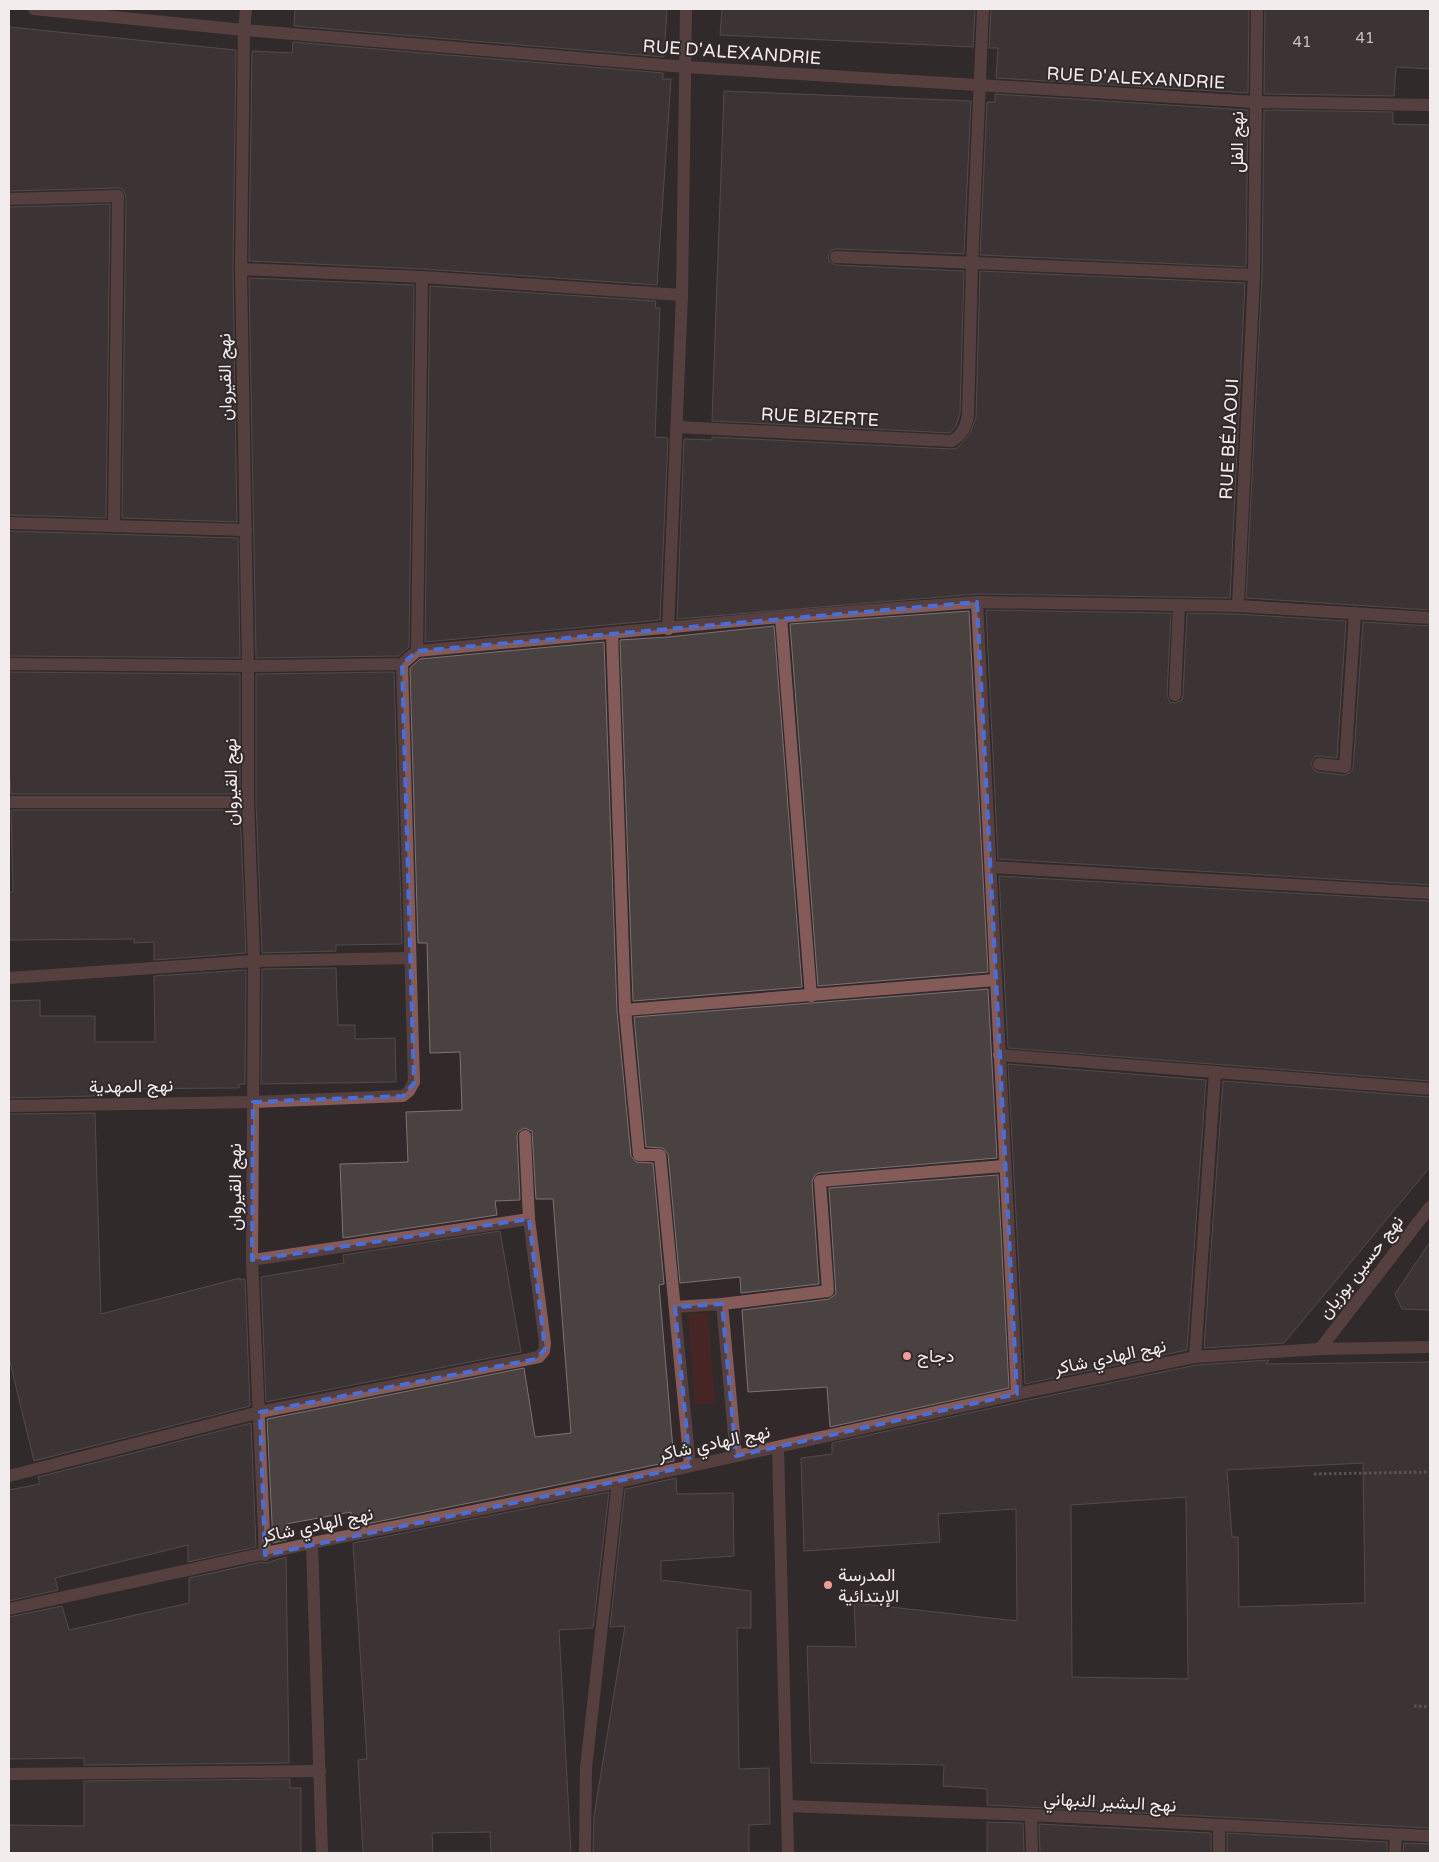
<svg xmlns="http://www.w3.org/2000/svg" width="1439" height="1862" font-family="'Varela Round',Vazirmatn,sans-serif">
<style>
.green{fill:#632021}
.building{fill:#4a4241;stroke:#7b7271;fill-rule:evenodd}
.lines{fill:none;stroke-linecap:round;stroke-linejoin:round}
.path{stroke:#8b8584;stroke-width:3;stroke-dasharray:2.5 2.5;stroke-linecap:butt}
.street{stroke:#845b59;stroke-width:12}
.marked{fill:none;stroke:#486edc;stroke-width:4;stroke-dasharray:10 6;stroke-linejoin:round}
.poi-dot{fill:#f59b97;stroke:#322a2a;stroke-width:2}
.labels{text-anchor:middle;stroke-width:4;stroke-linejoin:round;paint-order:stroke}
.number-label{font-size:15px;fill:#c8c2c1}
.street-label{font-size:18px;fill:#f2edec;stroke:#322a2a}
.poi-label{font-size:18px;fill:#f2edec;stroke:#322a2a;text-anchor:start}
</style>
<rect width="100%" height="100%" fill="#322a2a"/>
<polygon class="green" points="708,1313 715,1403 695,1405 688,1314"/>
<g class="building">
<polygon points="295,9 667,9 664,57 294,26"/>
<polygon points="722,9 975,9 973,47 720,35"/>
<polygon points="991,9 1249,9 1248,93 996,78 998,48 989,48"/>
<polygon points="1265,9 1430,9 1430,69 1396,67 1394,96 1264,94"/>
<polygon points="9,27 236,50 233,269 237,522 122,518 126,196 122,189 118,188 9,191"/>
<polygon points="293,42 663,73 663,79 671,79 657,285 423,269 249,261 252,51 292,53"/>
<polygon points="724,91 971,101 964,254 836,249 832,250 828,256 829,261 836,265 964,271 960,414 956,426 950,433 712,421"/>
<polygon points="995,94 1248,110 1246,267 980,255 987,102 995,102"/>
<polygon points="1264,110 1393,112 1393,124 1430,125 1430,610 1246,598 1262,275"/>
<polygon points="110,204 106,518 9,515 9,207"/>
<polygon points="980,271 1245,283 1230,598 977,594 677,619 684,439 712,440 712,437 952,449 957,448 970,434 976,417"/>
<polygon points="249,278 414,285 409,647 399,656 256,658"/>
<polygon points="430,286 656,301 655,308 660,308 655,437 668,438 660,620 425,642"/>
<polygon points="9,531 238,538 240,658 9,656"/>
<polygon points="986,610 1171,613 1167,695 1170,702 1175,703 1182,700 1183,695 1187,613 1238,614 1346,621 1337,758 1316,756 1313,759 1311,764 1314,770 1318,772 1344,775 1351,772 1353,768 1363,622 1430,626 1430,885 998,859"/>
<polygon points="969,611 988,972 818,986 790,624"/>
<polygon points="774,626 802,987 633,1001 620,640 668,637"/>
<polygon points="604,642 617,1011 631,1156 636,1162 653,1163 664,1284 659,1285 674,1461 352,1527 351,1512 286,1524 286,1540 273,1543 267,1419 524,1368 535,1437 571,1433 553,1199 536,1199 532,1131 524,1128 518,1132 517,1136 520,1200 495,1201 497,1215 343,1238 340,1164 408,1162 406,1112 462,1110 460,1052 430,1053 427,943 418,943 410,668 420,659"/>
<polygon points="9,672 240,674 240,794 11,794 10,778 9,778"/>
<polygon points="394,672 402,944 336,945 336,951 262,953 256,802 256,674"/>
<polygon points="11,810 240,810 246,953 154,960 154,942 134,943 134,939 9,940 9,892 13,892"/>
<polygon points="999,876 1430,901 1430,1081 1008,1048"/>
<polygon points="336,968 338,1025 355,1025 355,1039 395,1038 396,1082 261,1084 262,969"/>
<polygon points="246,970 245,1084 239,1084 239,1088 94,1089 94,1096 9,1098 9,1001 40,1000 40,1016 95,1016 95,1042 155,1042 154,976"/>
<polygon points="988,989 997,1158 819,1173 815,1175 812,1182 819,1284 741,1293 740,1277 680,1283 668,1154 663,1148 646,1147 634,1017"/>
<polygon points="1008,1064 1206,1080 1187,1350 1025,1384"/>
<polygon points="1223,1081 1430,1097 1430,1167 1284,1343 1204,1348"/>
<polygon points="95,1113 101,1314 240,1278 240,1280 245,1279 250,1406 34,1461 9,1358 9,1114"/>
<polygon points="998,1175 1009,1388 830,1427 827,1387 748,1392 742,1310 829,1299 836,1294 829,1188"/>
<polygon points="500,1231 521,1352 266,1402 261,1277 344,1263 343,1255"/>
<polygon points="1430,1242 1430,1310 1402,1309 1395,1294"/>
<path d="M1269 1360 1266 1364 1430 1362V1828L987 1805V1789L943 1786 944 1765 811 1763 807 1646 856 1647 854 1603 1017 1621 1016 1509 938 1514 940 1542 804 1551 801 1458 832 1454V1443L1019 1402 1196 1365ZM1363 1463 1365 1603 1239 1607 1238 1537H1232L1227 1470ZM1186 1497 1188 1679 1072 1677 1071 1505Z"/>
<polygon points="251,1423 256,1547 188,1562 188,1545 55,1578 58,1590 9,1601 9,1490 40,1484 38,1477"/>
<polygon points="676,1478 677,1494 733,1493 734,1556 661,1561 661,1580 751,1591 751,1628 737,1628 739,1769 769,1768 770,1824 749,1825 749,1853 593,1853 594,1816 625,1626 610,1627 625,1489"/>
<polygon points="609,1492 593,1628 559,1630 571,1853 491,1853 490,1832 432,1833 433,1853 363,1853 358,1760 367,1759 353,1543"/>
<polygon points="286,1557 289,1763 84,1765 84,1758 9,1759 9,1617 62,1606 69,1630 189,1603 189,1578 262,1562 266,1563"/>
<polygon points="290,1779 290,1788 301,1788 301,1853 9,1853 9,1825 84,1826 84,1781"/>
<polygon points="987,1822 1023,1823 1024,1853 987,1853"/>
<polygon points="1039,1824 1211,1833 1211,1853 1040,1853"/>
<polygon points="1227,1833 1387,1842 1387,1853 1227,1853"/>
<polygon points="1404,1843 1430,1844 1430,1853 1403,1853"/>
</g>
<g class="lines">
<g class="path">
<polyline points="1314,1474 1430,1472"/>
<polyline points="1414,1706 1430,1707"/>
</g>
<g class="street">
<polyline points="34,9 244,30 686,67 1255,102 1430,105"/>
<polyline points="246,9 244,30 241,269 248,666 248,802 254,961 252,1260 265,1555"/>
<polyline points="9,199 118,196 114,526"/>
<polyline points="836,257 1254,275"/>
<polyline points="241,269 422,277 682,295"/>
<path d="M678 427 952 441C963 434 966 427 968 415L972 263 983 9"/>
<polyline points="9,523 246,530"/>
<polyline points="977,602 1017,1394"/>
<polyline points="1238,606 1254,275 1257,9"/>
<polyline points="781,617 811,996"/>
<polyline points="668,629 682,295 686,9"/>
<polyline points="612,634 625,1010 639,1155 660,1155 690,1466"/>
<polyline points="417,651 422,277"/>
<polyline points="9,664 248,666 402,664 417,651 781,617 977,602 1238,606 1430,618"/>
<polyline points="1175,695 1179,605"/>
<polyline points="1319,764 1345,767 1355,613"/>
<polyline points="9,802 248,802"/>
<polyline points="991,867 1430,893"/>
<polyline points="9,978 254,961 410,958"/>
<polyline points="625,1010 995,980"/>
<polyline points="999,1055 1430,1089"/>
<polyline points="9,1106 253,1102 403,1096 409,1091 414,1082 402,664"/>
<polyline points="252,1260 529,1219"/>
<polyline points="722,1304 828,1291 820,1181 1004,1166"/>
<polyline points="675,1307 722,1304 736,1456"/>
<polyline points="1320,1349 1430,1207"/>
<polyline points="1195,1357 1215,1073"/>
<polyline points="778,1447 788,1853"/>
<polyline points="9,1476 260,1412 539,1357 544,1351 545,1343 529,1219 525,1136"/>
<polyline points="312,1543 322,1853"/>
<polyline points="9,1609 312,1543 618,1482 1017,1394 1195,1357 1320,1349 1430,1347"/>
<polyline points="9,1774 320,1771"/>
<polyline points="787,1806 1031,1815 1430,1836"/>
<polyline points="1031,1815 1032,1853"/>
<polyline points="585,1853 586,1768 618,1482"/>
<polyline points="1219,1853 1219,1825"/>
<polyline points="1395,1853 1396,1835"/>
</g>
</g>
<path d="M0 0H1439V1862H0ZM977 602 1017 1394 736 1456 722 1304 675 1307 690 1466 265 1555 260 1412 536 1359 545 1349 529 1219 252 1260 253 1102 403 1096 414 1083 402 664 417 651Z" fill="#322a2a" fill-opacity=".55" fill-rule="evenodd"/>
<path class="marked" d="M977 602 1017 1394 736 1456 722 1304 675 1307 690 1466 265 1555 260 1412 536 1359 545 1349 529 1219 252 1260 253 1102 403 1096 414 1083 402 664 417 651Z"/>
<g class="poi-dot">
<circle cx="907" cy="1356" r="5"/>
<circle cx="828" cy="1585" r="5"/>
</g>
<g class="labels">
<g class="number-label">
<text x="1365" y="43">41</text>
<text x="1302" y="47">41</text>
</g>
<g class="street-label">
<text transform="translate(732 52) rotate(4)" y="6">RUE D'ALEXANDRIE</text>
<text transform="translate(1136 78) rotate(3)" y="6">RUE D'ALEXANDRIE</text>
<text transform="translate(1237 142) rotate(-90)" y="6">نهج الفل</text>
<text transform="translate(225 377) rotate(-91)" y="6">نهج القيروان</text>
<text transform="translate(820 417) rotate(3)" y="6">RUE BIZERTE</text>
<text transform="translate(1229 439) rotate(-87)" y="6">RUE BÉJAOUI</text>
<text transform="translate(231 782) rotate(-91)" y="6">نهج القيروان</text>
<text transform="translate(131 1086) rotate(-1)" y="6">نهج المهدية</text>
<text transform="translate(235 1187) rotate(-90)" y="6">نهج القيروان</text>
<text transform="translate(1361 1267) rotate(-52)" y="6">نهج حسين بوزيان</text>
<text transform="translate(1110 1357) rotate(-12)" y="6">نهج الهادي شاكر</text>
<text transform="translate(714 1443) rotate(-12)" y="6">نهج الهادي شاكر</text>
<text transform="translate(317 1525) rotate(-12)" y="6">نهج الهادي شاكر</text>
<text transform="translate(1110 1802) rotate(3)" y="6">نهج البشير النبهاني</text>
</g>
<g class="poi-label">
<text x="917" y="1362">دجاج</text>
<text x="838" y="1581">المدرسة<tspan x="838" dy="21">الإبتدائية</tspan></text>
</g>
</g>
<rect width="1439" height="1862" fill="none" stroke="#f2edec" stroke-width="20"/>
</svg>
